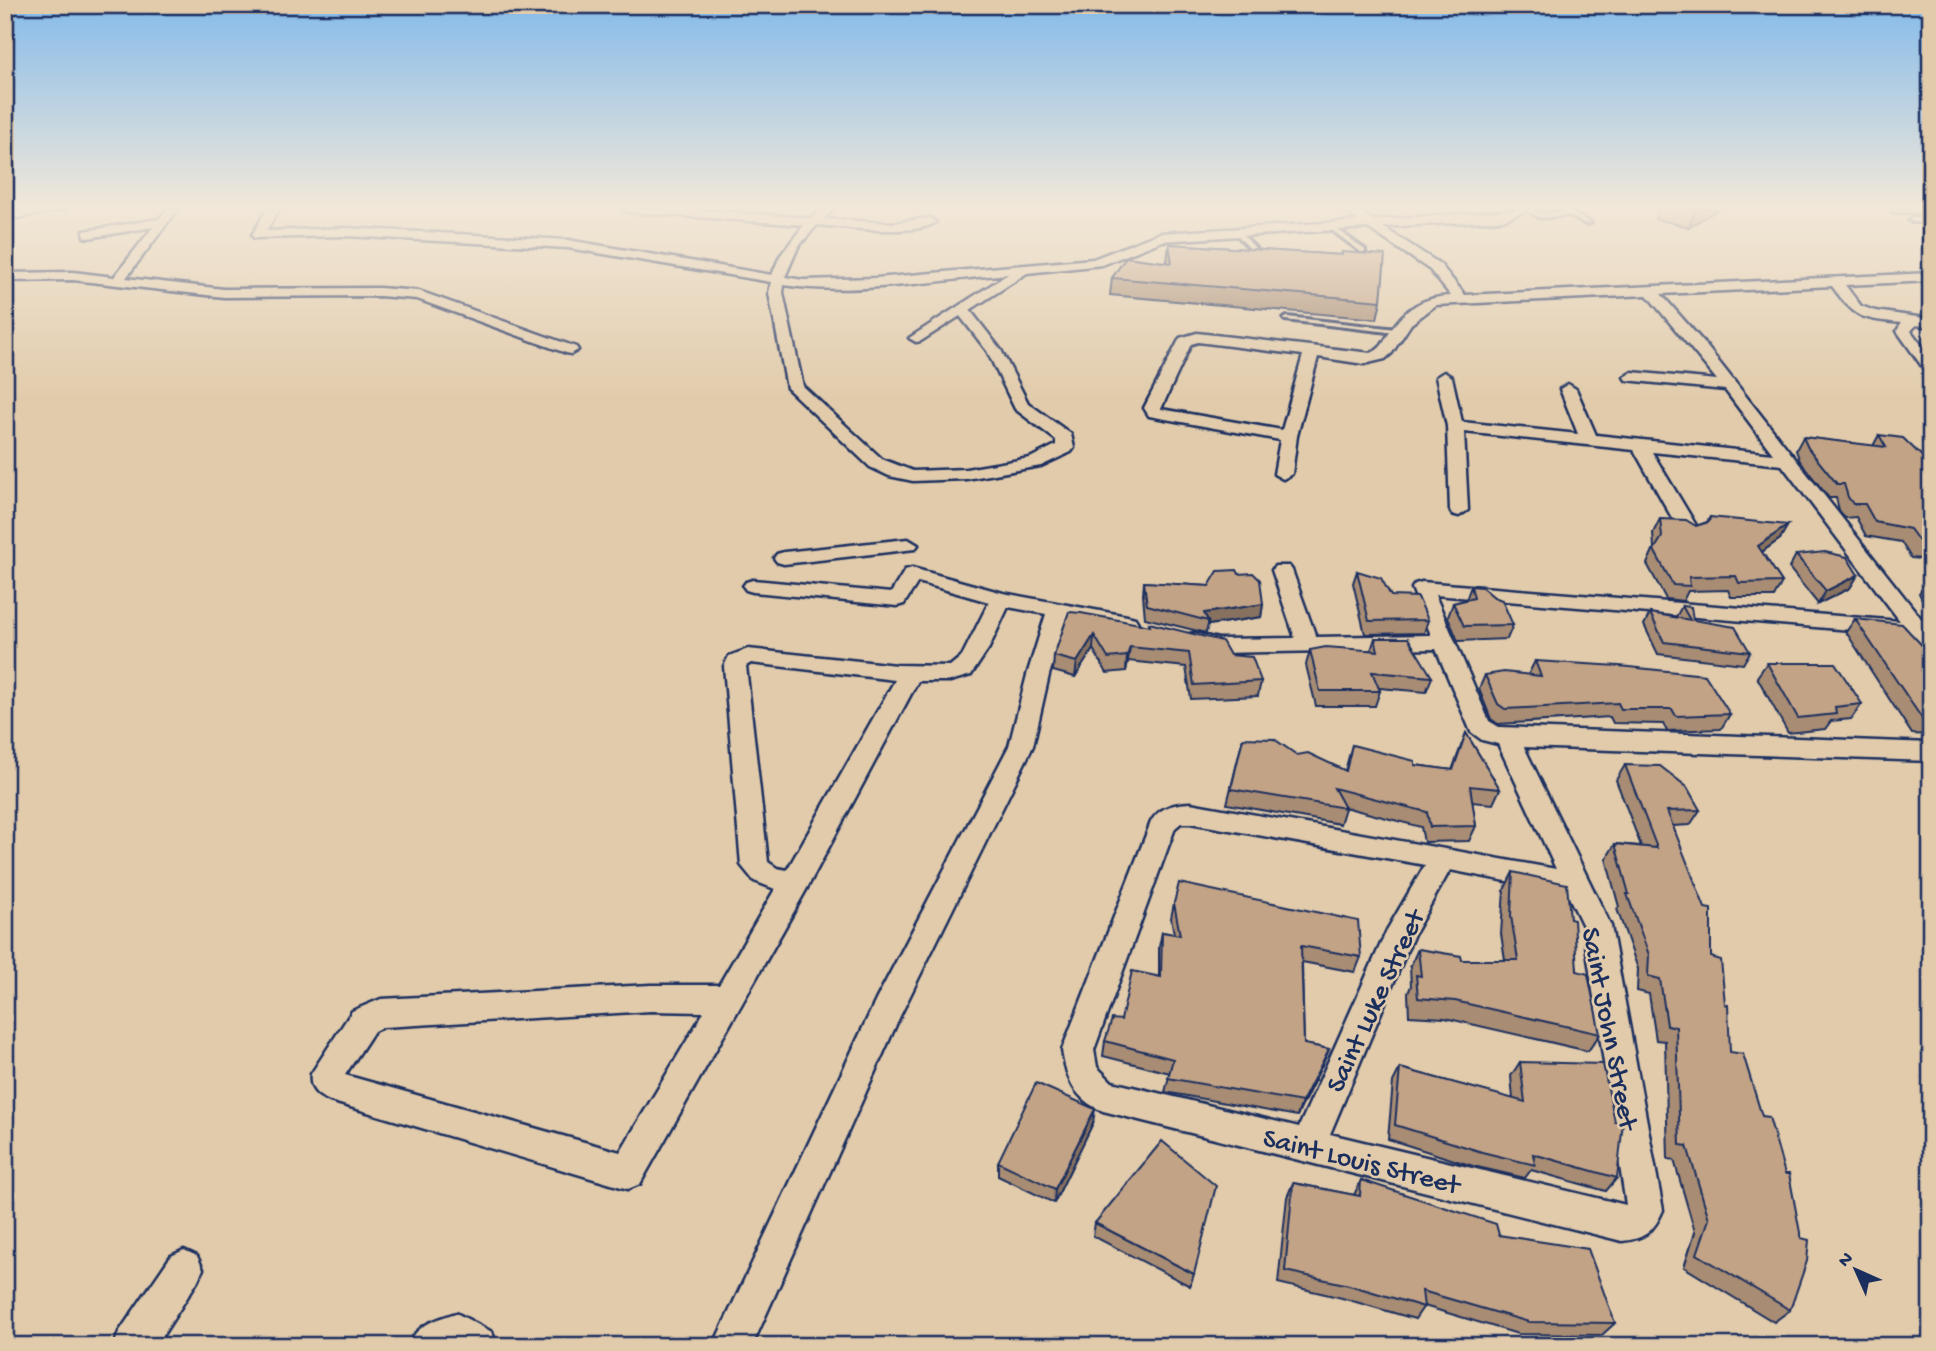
<svg xmlns="http://www.w3.org/2000/svg" width="1936" height="1351" font-family="'Gochi Hand',sans-serif">
<style>
.lines{fill:none;stroke-linecap:round;stroke-linejoin:round}
.lane-casing{stroke:#1b2f5e;stroke-width:6}
.street-casing{stroke:#1b2f5e;stroke-width:5}
.primary-casing{stroke:#1b2f5e;stroke-width:5}
.lane{fill:#e1cbab;fill-rule:evenodd}
.street{fill:#e1cbab;fill-rule:evenodd}
.primary{fill:#f7e281;fill-rule:evenodd}
.wall{fill:#a88c73;stroke:#1b2f5e;stroke-width:2}
.shaded-wall{fill:#88725e;stroke:#1b2f5e;stroke-width:2}
.building{fill:#c3a386;stroke:#1b2f5e;stroke-width:2}
.labels{text-anchor:middle;stroke-width:5;stroke-linejoin:round;paint-order:stroke}
.near-street-label{font-size:28px;fill:#1b2f5e;stroke:#e1cbab}
</style>
<rect width="100%" height="100%" fill="#e1cbab"/>
<filter id="ink" filterUnits="userSpaceOnUse"><feTurbulence type="fractalNoise" baseFrequency=".0143" numOctaves="2"/><feDisplacementMap in="SourceGraphic" scale="14" xChannelSelector="R" yChannelSelector="G"/><feConvolveMatrix kernelMatrix="1 2 1 2 8 2 1 2 1" color-interpolation-filters="sRGB"/></filter>
<g filter="url(#ink)">
<g class="lines">
<defs>
<g id="lane">
<polygon points="1524,209 1531,209 1541,214 1563,212 1565,209 1591,223 1586,224 1568,215 1540,218"/>
<polygon points="1895,209 1925,209 1926,210 1923,212 1893,212"/>
<polygon points="1931,218 1931,222 1912,222 1909,220 1912,218"/>
<polygon points="1329,226 1333,226 1365,250 1365,252 1361,252 1329,228"/>
<polygon points="1236,232 1240,232 1258,251 1258,253 1254,253 1236,234"/>
<polygon points="1287,317 1397,329 1400,331 1397,333 1285,320 1284,319"/>
</g>
<g id="street">
<polygon points="34,209 65,209 5,220 5,214"/>
<polygon points="167,209 178,209 126,278 224,289 379,288 419,291 576,347 578,350 571,354 566,353 417,299 379,296 224,297 73,280 5,281 5,273 73,272 114,277 153,227 88,238 84,237 84,231 159,219"/>
<path d="M267 209H279L266 231 345 228 568 240 772 275 780 256 804 225 628 212 623 209H685L811 218 821 209H833L824 219 893 223 930 218 936 222C916 237 844 227 817 225L798 247 785 277 803 280 876 278 1093 259 1160 233 1358 221 1343 209H1356L1373 220 1531 209 1503 220 1383 227 1440 264 1465 295 1931 273V281L1845 285 1861 306 1875 311 1931 319V327L1916 325 1911 331 1931 358V374L1926 372 1897 331 1901 323C1860 318 1857 320 1832 286L1661 294 1704 343 1931 631V653L1923 651 1911 635 1435 595 1489 721 1499 727 1931 743V761L1524 747 1611 926 1663 1210C1654 1231 1645 1239 1622 1241L1103 1111C1075 1100 1066 1078 1062 1050L1151 822C1159 807 1174 804 1190 803L1556 869 1498 744 1482 740 1471 732 1436 649 1218 653 1186 645 1183 640 1186 635 1194 633 1218 639 1295 638 1272 570 1275 566H1289L1292 570 1316 637 1431 635 1412 588 1415 584 1422 582 1900 621 1782 465 1652 452 1700 532 1690 538 1680 532 1634 450 1464 432 1468 510 1459 516 1452 514 1450 510 1447 426 1436 377 1444 372 1452 377 1462 422 1578 434 1560 389 1568 384 1576 389 1596 435 1773 454 1725 390 1626 380 1624 377 1632 372 1717 380 1647 295 1436 305 1411 324 1392 353 1385 359 1364 364 1318 357 1297 436 1292 474 1283 479 1274 474 1280 440 1149 416 1144 408 1180 338 1197 333 1371 353C1382 349 1384 341 1390 332 1405 308 1423 297 1451 296L1430 270 1368 228 1162 241 1102 265 1027 273 970 310 1001 350 1028 403 1071 434 1074 448 1071 452 1041 466 966 479 913 481 889 476 870 467 787 388 769 293 771 282 568 248 345 236 254 238 252 235ZM1008 274 909 338 916 342 921 341 960 316 987 351 1015 409 1056 440V445L1030 458 966 469 913 471 882 459 803 386 783 293 784 285C851 296 939 280 1008 274ZM1198 342 1303 355 1282 430 1161 409 1191 344ZM1181 823H1190L1425 865 1387 930 1299 1127 1112 1082 1097 1067 1094 1050 1175 828ZM1450 870 1567 893 1583 926 1626 1205 1330 1134 1414 934Z"/>
<polygon points="908,539 918,545 915,549 784,564 777,562 774,558 777,554 784,552"/>
<path d="M912 568 1003 593 1127 616 1135 618 1138 623 1135 628 1127 630 1067 618 1049 675 1033 746 900 1016 752 1346H713L876 1000 1009 746 1027 675 1046 614 1008 607 989 648 971 675 950 681H918L806 890 640 1184 628 1189 330 1101C317 1096 309 1089 311 1074L352 1011 381 999 651 985H719L775 889 754 881 741 865 724 666 729 656 748 649 896 665 950 666 962 656 989 602 918 582 904 604 897 606 753 592 746 590 743 586 746 582 753 580 891 593 905 570ZM751 663 895 680 787 870 777 868 768 862 746 666ZM651 1011 704 1012 620 1152 345 1075 374 1031 383 1027Z"/>
<polygon points="184,1250 197,1256 203,1269 197,1282 156,1346 114,1346 119,1332 171,1256"/>
<path d="M456 1313 492 1332 497 1346H408C417 1324 435 1320 456 1313Z"/>
</g>
<polygon id="primary" points="1913,209 1931,209 1931,218"/>
</defs>
<use href="#lane" class="lane-casing"/>
<use href="#street" class="street-casing"/>
<use href="#primary" class="primary-casing"/>
<use href="#lane" class="lane"/>
<use href="#street" class="street"/>
<use href="#primary" class="primary"/>
</g>
<g class="wall">
<polygon points="1659,209 1719,209 1689,227 1655,219"/>
<polygon points="1169,244 1341,255 1342,252 1381,301 1377,319 1110,295 1112,278 1167,262"/>
<polygon points="1879,435 1931,465 1931,560 1911,558 1901,542 1866,536 1856,517 1845,518 1839,510 1836,498 1829,498 1800,461 1796,450 1803,437 1873,446"/>
<polygon points="1710,517 1780,539 1762,552 1782,582 1774,597 1731,597 1728,590 1688,591 1683,601 1666,599 1647,564 1654,548 1653,533 1660,519 1696,526 1707,522"/>
<polygon points="1796,555 1858,575 1850,588 1818,604 1789,568"/>
<polygon points="1357,571 1391,596 1428,620 1424,633 1365,634 1353,583"/>
<polygon points="1239,574 1263,604 1261,617 1208,625 1206,633 1145,618 1143,595 1144,582 1209,586"/>
<polygon points="1931,584 1931,617 1919,593 1924,586"/>
<polygon points="1471,586 1513,625 1507,639 1458,641 1448,617 1453,603 1466,600"/>
<polygon points="1682,606 1693,620 1750,652 1743,664 1658,654 1644,625 1650,613 1676,617"/>
<polygon points="1069,612 1230,655 1261,681 1258,696 1191,699 1186,667 1128,661 1126,671 1107,673 1093,649 1075,677 1053,671 1054,656"/>
<polygon points="1855,619 1931,655 1931,735 1912,734 1846,632"/>
<polygon points="1375,638 1432,677 1426,692 1379,688 1380,691 1375,706 1316,706 1306,665 1310,650 1371,650"/>
<polygon points="1535,661 1730,714 1721,729 1667,731 1663,724 1613,723 1610,717 1498,724 1491,719 1479,689 1485,675 1528,675"/>
<polygon points="1767,663 1862,704 1851,719 1831,721 1825,729 1788,733 1757,677"/>
<polygon points="1466,733 1500,789 1493,804 1472,802 1476,826 1469,841 1424,842 1421,827 1344,807 1345,808 1340,824 1227,804 1243,738 1345,771 1352,745 1415,765 1452,770"/>
<polygon points="1625,765 1700,810 1690,825 1673,826 1711,957 1730,1052 1790,1310 1774,1322 1684,1267 1695,1232 1674,1160 1668,1159 1665,1041 1656,1040 1649,994 1637,991 1638,969 1617,909 1619,907 1606,859 1615,844 1641,846 1616,780"/>
<polygon points="1513,872 1570,919 1577,971 1600,1034 1588,1051 1445,1018 1409,1016 1408,993 1411,986 1410,967 1418,949 1462,960 1505,960 1501,934 1504,890"/>
<polygon points="1174,903 1361,957 1355,972 1302,962 1304,1044 1329,1049 1323,1063 1297,1116 1165,1092 1170,1073 1103,1056 1105,1041 1121,1020 1159,977 1159,947 1162,932 1174,934 1171,918"/>
<polygon points="1520,1062 1617,1178 1606,1191 1531,1170 1525,1178 1473,1166 1388,1139 1393,1082 1400,1068 1513,1099 1511,1076"/>
<polygon points="1093,1123 1054,1203 998,1176 998,1162"/>
<polygon points="1361,1180 1499,1235 1615,1323 1602,1335 1518,1334 1424,1306 1415,1319 1342,1298 1278,1283 1287,1197 1293,1183 1354,1195"/>
<polygon points="1095,1223 1194,1274 1190,1286 1093,1236"/>
</g>
<g class="shaded-wall">
<polygon points="1696,209 1719,209 1689,227"/>
<polygon points="1788,525 1780,539 1750,560 1758,546"/>
<polygon points="1858,575 1850,588 1818,604 1826,591"/>
<polygon points="1263,604 1261,617 1208,625 1208,621 1204,613"/>
<polygon points="1094,635 1093,649 1075,677 1077,662"/>
<polygon points="1130,647 1128,661 1126,671 1127,656"/>
<polygon points="1329,1049 1323,1063 1297,1116 1302,1102"/>
<polygon points="1095,1109 1093,1123 1054,1203 1055,1189"/>
</g>
<g class="building">
<polygon points="1169,244 1342,255 1342,252 1385,255 1381,301 1112,278 1126,257 1172,263"/>
<polygon points="1879,435 1903,438 1931,465 1931,545 1921,544 1910,529 1875,522 1865,504 1853,504 1848,497 1844,484 1837,484 1808,448 1803,437 1886,447"/>
<polygon points="1710,517 1788,525 1758,546 1782,582 1739,583 1736,576 1689,577 1690,586 1673,585 1654,550 1662,537 1660,519 1686,520 1696,526 1709,522"/>
<polygon points="1825,552 1847,557 1858,575 1826,591 1796,555"/>
<polygon points="1237,570 1239,574 1253,573 1260,580 1263,604 1204,613 1208,621 1147,605 1144,582 1209,586 1218,571"/>
<polygon points="1357,571 1381,578 1391,596 1418,597 1428,620 1369,621"/>
<polygon points="1931,584 1931,599 1924,586"/>
<polygon points="1471,586 1482,587 1494,597 1502,600 1513,625 1464,626 1453,603 1474,598"/>
<polygon points="1682,606 1691,607 1693,620 1735,627 1750,652 1664,642 1650,613 1690,620"/>
<polygon points="1069,612 1081,613 1150,626 1149,623 1222,641 1230,655 1252,657 1261,681 1194,685 1189,653 1130,647 1127,656 1108,658 1094,635 1077,662 1054,656"/>
<polygon points="1855,619 1902,624 1931,655 1931,720 1923,720"/>
<polygon points="1375,638 1408,638 1432,677 1372,672 1380,691 1320,691 1310,650 1326,647 1378,651"/>
<polygon points="1535,661 1619,666 1705,675 1730,714 1676,716 1672,709 1621,709 1618,703 1505,709 1498,704 1485,675 1504,672 1541,676"/>
<polygon points="1767,663 1835,663 1862,704 1835,707 1836,714 1798,718"/>
<polygon points="1466,733 1500,789 1470,786 1476,826 1430,827 1427,812 1334,788 1345,808 1231,789 1243,738 1274,739 1297,755 1308,753 1346,771 1352,745 1415,761 1415,765 1453,770"/>
<polygon points="1625,765 1660,766 1687,787 1700,810 1667,811 1705,908 1711,909 1711,957 1721,960 1725,1004 1728,1005 1730,1052 1743,1054 1762,1116 1769,1117 1785,1174 1789,1174 1801,1238 1809,1240 1807,1261 1790,1310 1697,1254 1709,1219 1687,1146 1680,1145 1676,1027 1667,1025 1660,979 1648,976 1649,955 1627,894 1629,894 1615,844 1657,848"/>
<polygon points="1513,872 1567,884 1570,919 1574,920 1577,971 1588,974 1600,1034 1455,1001 1418,998 1416,975 1421,976 1418,949 1461,956 1462,960 1518,960 1511,916"/>
<polygon points="1179,883 1358,921 1361,957 1301,946 1304,1044 1329,1049 1302,1102 1168,1078 1173,1059 1105,1041 1112,1019 1121,1020 1132,971 1161,977 1162,932 1180,935 1174,903"/>
<polygon points="1520,1062 1603,1064 1615,1122 1623,1122 1617,1178 1533,1154 1535,1165 1482,1152 1395,1125 1400,1068 1525,1102"/>
<polygon points="1036,1083 1095,1109 1055,1189 998,1162"/>
<polygon points="1162,1141 1216,1186 1194,1274 1095,1223"/>
<polygon points="1361,1180 1496,1224 1499,1235 1588,1249 1615,1323 1529,1322 1422,1291 1424,1307 1349,1285 1285,1271 1293,1183 1360,1196"/>
</g>
</g>
<linearGradient id="sky" x2="0" y2="1"><stop stop-color="#85bbea"/><stop offset="0.52" stop-color="#f2e8d9"/><stop offset="1" stop-color="#f2e8d9" stop-opacity="0"/></linearGradient>
<rect width="1936" height="399" fill="url(#sky)"/>
<g class="labels">
<g class="near-street-label">
<text transform="translate(1373 1000) rotate(-65)" y="10">Saint Luke Street</text>
<text transform="translate(1612 1028) rotate(79)" y="10">Saint John Street</text>
<text transform="translate(1362 1159) rotate(14)" y="10">Saint Louis Street</text>
</g>
</g>
<rect width="1936" height="1351" fill="none" stroke="#e1cbab" stroke-width="28"/>
<rect x="14" y="14" width="1908" height="1323" fill="none" stroke="#1b2f5e" stroke-width="2.5" filter="url(#ink)"/>
<g transform="translate(1856 1270) rotate(315)" stroke="#e1cbab" stroke-width="5" paint-order="stroke">
<path d="M0-5L12 26L0 18L-12 26Z" fill="#1b2f5e"/>
<text y="-10" font-size="19" font-weight="bold" text-anchor="middle" fill="#1b2f5e">N</text>
</g>
</svg>
